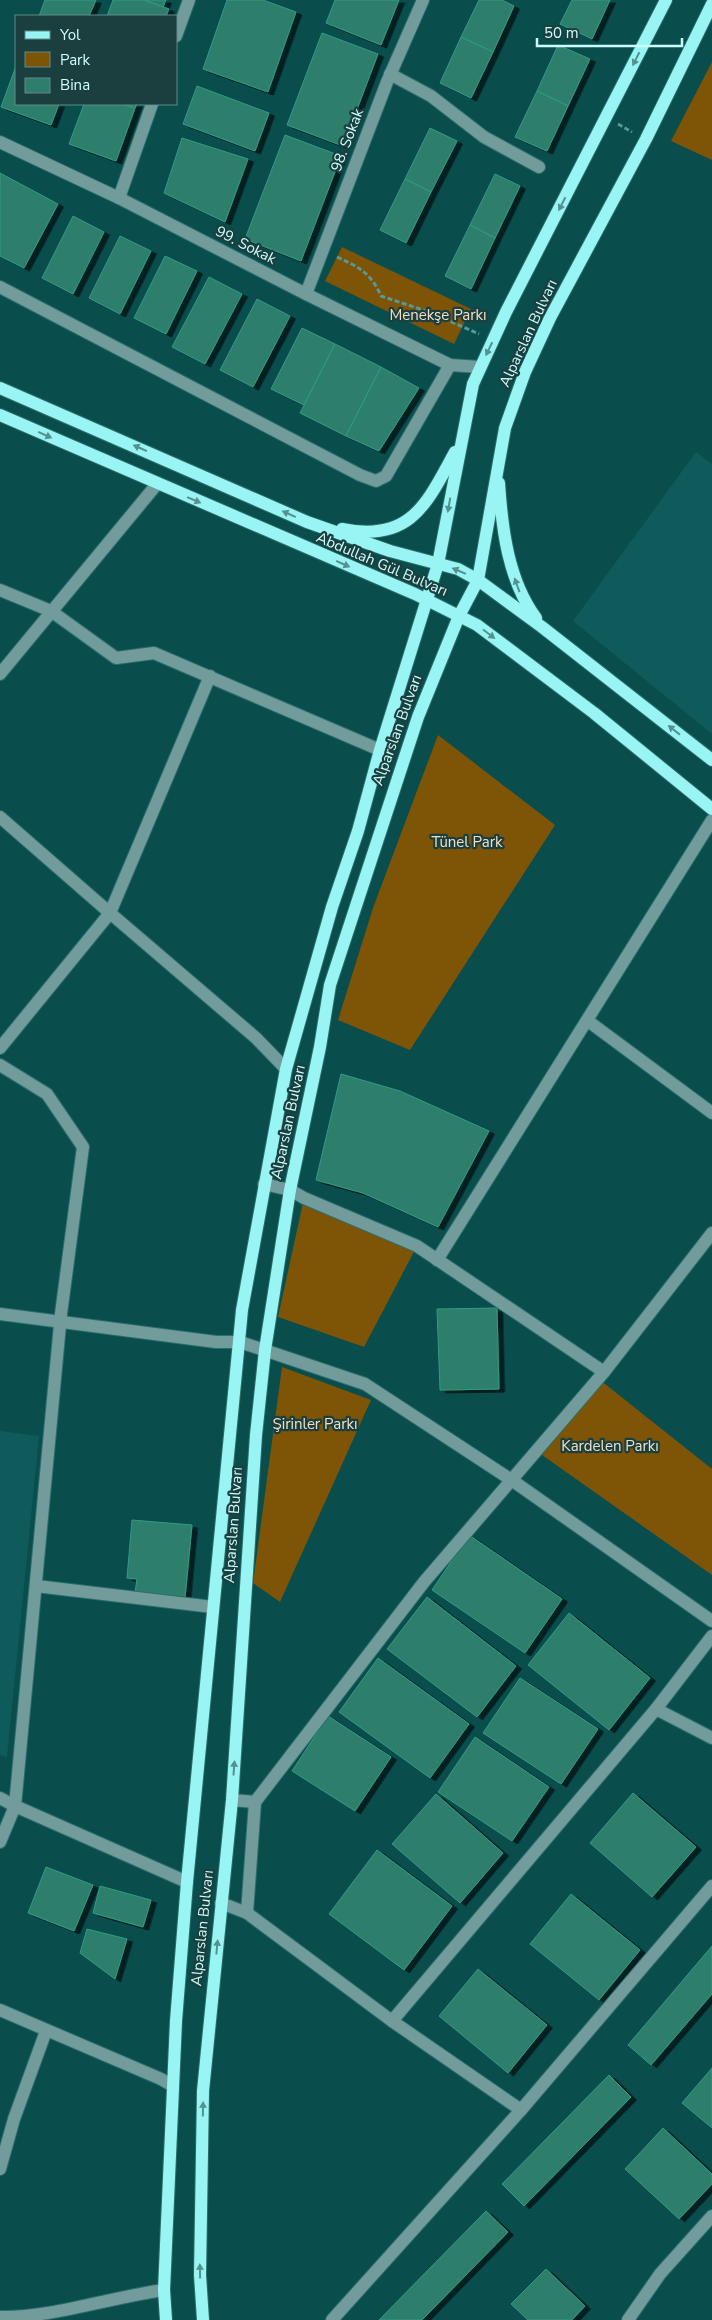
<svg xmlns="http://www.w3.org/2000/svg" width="712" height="2320" font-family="'Nunito Sans',sans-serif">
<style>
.built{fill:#0f5b5b}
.green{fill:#7e5406}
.building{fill:#2f7e6c;stroke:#309c85;filter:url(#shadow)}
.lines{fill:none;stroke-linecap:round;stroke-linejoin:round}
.minor-casing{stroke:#2c6d6d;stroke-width:14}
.major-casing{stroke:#2c6d6d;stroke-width:14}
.path{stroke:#5a9797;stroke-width:3;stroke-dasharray:5 2.5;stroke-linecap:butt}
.minor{stroke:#729c9c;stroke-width:12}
.major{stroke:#99f5f4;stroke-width:12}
.oneway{fill:#549190}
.labels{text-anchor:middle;stroke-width:4.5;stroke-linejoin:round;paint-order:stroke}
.street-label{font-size:15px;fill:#cbfefd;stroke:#1b3f3f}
.park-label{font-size:15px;fill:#f1dfc6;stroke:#1b3f3f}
</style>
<defs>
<filter id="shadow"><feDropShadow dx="5.5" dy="3" stdDeviation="0" flood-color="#0009"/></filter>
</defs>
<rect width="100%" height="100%" fill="#094d4d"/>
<g class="built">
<polygon points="696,452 712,464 712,734 573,621"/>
<polygon points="0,1431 39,1436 7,1757 0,1755"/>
</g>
<g class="green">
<polygon points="712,62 712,160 671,141"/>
<polygon points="342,247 471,309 454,344 325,281"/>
<polygon points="438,735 555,825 410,1050 338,1020 373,908"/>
<polygon points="304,1198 417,1246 364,1347 278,1317"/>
<polygon points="282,1367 371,1400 280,1602 253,1583"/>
<polygon points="600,1380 712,1469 712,1575 542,1455"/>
</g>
<g class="building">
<polygon points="45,0 96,0 89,16 39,16"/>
<polygon points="113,0 144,0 169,9 166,16 107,16"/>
<polygon points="144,0 166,0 163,7"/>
<polygon points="227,0 263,0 296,12 268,92 203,69"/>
<polygon points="335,0 399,0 381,45 326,23"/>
<polygon points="479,0 502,0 514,6 493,52 461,37"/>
<polygon points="572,0 610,0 592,39 560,24"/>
<polygon points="322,33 378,54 343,146 287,125"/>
<polygon points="461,37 493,52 471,98 440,83"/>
<polygon points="558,45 590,59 568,106 537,91"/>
<polygon points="16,66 16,104 59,104 51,125 1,107"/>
<polygon points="197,86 269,113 255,151 183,124"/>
<polygon points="537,91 568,106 547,151 515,137"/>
<polygon points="84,104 123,104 135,108 116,161 69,144"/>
<polygon points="123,104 137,104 135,108"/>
<polygon points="430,128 457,141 431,192 405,179"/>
<polygon points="285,135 341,156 301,261 245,239"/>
<polygon points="182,138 248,159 225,222 164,193"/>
<polygon points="0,173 58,204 24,268 0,256"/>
<polygon points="495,174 520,186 495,238 470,225"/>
<polygon points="405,179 431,192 406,243 380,230"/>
<polygon points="73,216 104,232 73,294 42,278"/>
<polygon points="470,225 495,238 471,289 445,276"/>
<polygon points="120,236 151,251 120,314 89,298"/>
<polygon points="165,256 197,271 166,334 134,318"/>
<polygon points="209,277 242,294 205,364 172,347"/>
<polygon points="257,299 290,316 253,387 220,370"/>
<polygon points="302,328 335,344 304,405 271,389"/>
<polygon points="335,344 381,367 346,436 300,413"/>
<polygon points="381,367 419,388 379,451 346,436"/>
<polygon points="341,1074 400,1091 489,1131 438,1227 363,1193 316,1180"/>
<polygon points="497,1308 499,1389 440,1390 437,1309"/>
<polygon points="132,1520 192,1525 185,1598 135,1593 137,1579 127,1578"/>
<polygon points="469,1535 562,1599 525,1653 432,1590"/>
<polygon points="427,1597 516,1666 477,1717 387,1649"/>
<polygon points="569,1613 650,1678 609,1730 528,1665"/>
<polygon points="378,1658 469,1724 430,1778 339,1712"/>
<polygon points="520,1678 598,1729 561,1784 483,1733"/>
<polygon points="328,1716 391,1757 355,1811 292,1771"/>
<polygon points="475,1737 549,1787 512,1841 438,1792"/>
<polygon points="633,1793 696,1847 652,1897 590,1843"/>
<polygon points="436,1794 503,1853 460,1903 392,1844"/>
<polygon points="377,1850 452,1906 404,1970 329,1914"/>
<polygon points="46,1867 93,1885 74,1931 28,1913"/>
<polygon points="100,1886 151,1900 143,1927 93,1913"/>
<polygon points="571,1894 640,1950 599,2000 530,1944"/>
<polygon points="87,1929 127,1939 115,1979 80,1953"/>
<polygon points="712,1946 712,1994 651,2065 628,2045"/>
<polygon points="478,1969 547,2025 508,2073 439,2016"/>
<polygon points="712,2068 712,2128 682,2103"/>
<polygon points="609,2075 631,2097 524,2206 502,2184"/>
<polygon points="663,2128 712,2174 712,2184 679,2219 625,2169"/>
<polygon points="486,2211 508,2232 422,2320 379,2320"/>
<polygon points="546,2269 585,2306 572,2320 528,2320 511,2304"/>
</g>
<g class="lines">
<defs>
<g id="minor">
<polyline points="176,36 189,0"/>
<polyline points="390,74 431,96 484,137 539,167"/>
<polyline points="0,142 119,198 306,294 450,365 480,367"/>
<polyline points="119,198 152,104"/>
<polyline points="0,287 360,475 376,481 386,476 450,365"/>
<polyline points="306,294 387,82 423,0"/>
<polyline points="0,590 51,611 116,658 154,653 380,750"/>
<polyline points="0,674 157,484"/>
<polyline points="0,817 110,913 210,676"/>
<polyline points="588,1021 712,1113"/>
<polyline points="0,1048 110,913 256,1038 286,1069"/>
<polyline points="0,1065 47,1094 83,1147 61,1314 15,1806 187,1882"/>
<polyline points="437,1260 712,820"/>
<polyline points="0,1314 216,1342 240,1342 365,1384 513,1481 712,1621"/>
<polyline points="604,1372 712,1233"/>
<polyline points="36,1586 213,1607"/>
<polyline points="712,1636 656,1709 712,1738"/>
<polyline points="0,1798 15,1806 0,1842"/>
<polyline points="232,1800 255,1802"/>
<polyline points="221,1903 247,1913 392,2021 521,2110"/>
<polyline points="247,1913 255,1802 424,1582 604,1372 417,1246 304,1198 290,1190 264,1184"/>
<polyline points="0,2010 161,2079 173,2086"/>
<polyline points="392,2021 656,1709"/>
<polyline points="0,2169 14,2119 46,2031"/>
<path d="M0 2317C52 2318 111 2297 164 2290"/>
<polyline points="332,2320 521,2110 712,1886"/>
<polyline points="628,2320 660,2274 712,2216"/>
</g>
<g id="major">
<polyline points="0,388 307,522 390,551 458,569 478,580 542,627 712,760"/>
<polyline points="0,415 415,594 477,625 594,713 712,809"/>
<path d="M499 483C502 529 508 580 536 618"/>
<path d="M342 529C411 543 427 503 455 452"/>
<polyline points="166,2320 164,2290 176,2021 187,1882 242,1310 286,1069 332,907 358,831 380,750 438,564 473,384 506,312 666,0"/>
<polyline points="203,2320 200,2275 203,2091 232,1800 256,1435 265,1350 290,1190 320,1047 330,985 418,717 459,616 478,580 505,428 525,372 550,318 646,139 712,4"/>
</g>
</defs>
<use href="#minor" class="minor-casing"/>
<use href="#major" class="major-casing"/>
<g class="path">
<polyline points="618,124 632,132"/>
<path d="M337 257C359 267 371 273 381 296L429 312 479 334"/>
</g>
<use href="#minor" class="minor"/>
<use href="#major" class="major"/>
</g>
<defs><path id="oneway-solid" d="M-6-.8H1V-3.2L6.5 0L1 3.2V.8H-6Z" transform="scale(1.25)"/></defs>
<g class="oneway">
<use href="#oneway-solid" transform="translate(636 59) rotate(117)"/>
<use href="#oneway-solid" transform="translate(562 204) rotate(117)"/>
<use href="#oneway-solid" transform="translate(489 349) rotate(116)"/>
<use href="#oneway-solid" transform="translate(45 435) rotate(24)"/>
<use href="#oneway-solid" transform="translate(140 448) rotate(-156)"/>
<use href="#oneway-solid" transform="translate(194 500) rotate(23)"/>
<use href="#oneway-solid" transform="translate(449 505) rotate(100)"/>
<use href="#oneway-solid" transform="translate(289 514) rotate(-156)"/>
<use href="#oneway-solid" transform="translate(343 564) rotate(24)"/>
<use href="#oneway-solid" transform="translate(459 571) rotate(-157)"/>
<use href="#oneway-solid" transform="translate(517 585) rotate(-110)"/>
<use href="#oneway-solid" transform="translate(489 634) rotate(37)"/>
<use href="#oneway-solid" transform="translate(674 730) rotate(-142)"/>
<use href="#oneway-solid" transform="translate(234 1768) rotate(-86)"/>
<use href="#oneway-solid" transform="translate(217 1947) rotate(-85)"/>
<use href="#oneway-solid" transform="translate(203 2109) rotate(-89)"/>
<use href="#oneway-solid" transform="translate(200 2271) rotate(-91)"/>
</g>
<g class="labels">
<g class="street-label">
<text transform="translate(347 140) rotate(-69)" y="5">98. Sokak</text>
<text transform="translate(246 245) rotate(27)" y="5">99. Sokak</text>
<text transform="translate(528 333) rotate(-65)" y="5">Alparslan Bulvarı</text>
<text transform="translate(382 564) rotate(23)" y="5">Abdullah Gül Bulvarı</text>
<text transform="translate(397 730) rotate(-70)" y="5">Alparslan Bulvarı</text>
<text transform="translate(288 1122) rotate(-78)" y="5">Alparslan Bulvarı</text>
<text transform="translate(233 1525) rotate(-86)" y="5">Alparslan Bulvarı</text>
<text transform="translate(202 1928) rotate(-84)" y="5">Alparslan Bulvarı</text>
</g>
<g class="park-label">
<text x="438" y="320">Menekşe Parkı</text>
<text x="467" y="847">Tünel Park</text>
<text x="315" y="1429">Şirinler Parkı</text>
<text x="610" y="1451">Kardelen Parkı</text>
</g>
</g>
<rect x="15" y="15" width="162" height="90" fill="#1b3f3f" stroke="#618b8b"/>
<rect x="25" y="31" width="25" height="8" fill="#99f5f4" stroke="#618b8b"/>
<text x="60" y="40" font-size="15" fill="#cbfefd">Yol</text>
<rect x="25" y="52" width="25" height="15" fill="#7e5406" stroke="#618b8b"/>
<text x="60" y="65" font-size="15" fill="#cbfefd">Park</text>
<rect x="25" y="78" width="25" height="15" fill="#2f7e6c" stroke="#618b8b"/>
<text x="60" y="90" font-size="15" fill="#cbfefd">Bina</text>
<path d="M537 38v8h145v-8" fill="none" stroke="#cbfefd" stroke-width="2.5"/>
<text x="544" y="38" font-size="15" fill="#cbfefd" stroke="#1b3f3f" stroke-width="4" paint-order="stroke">50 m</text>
</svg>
